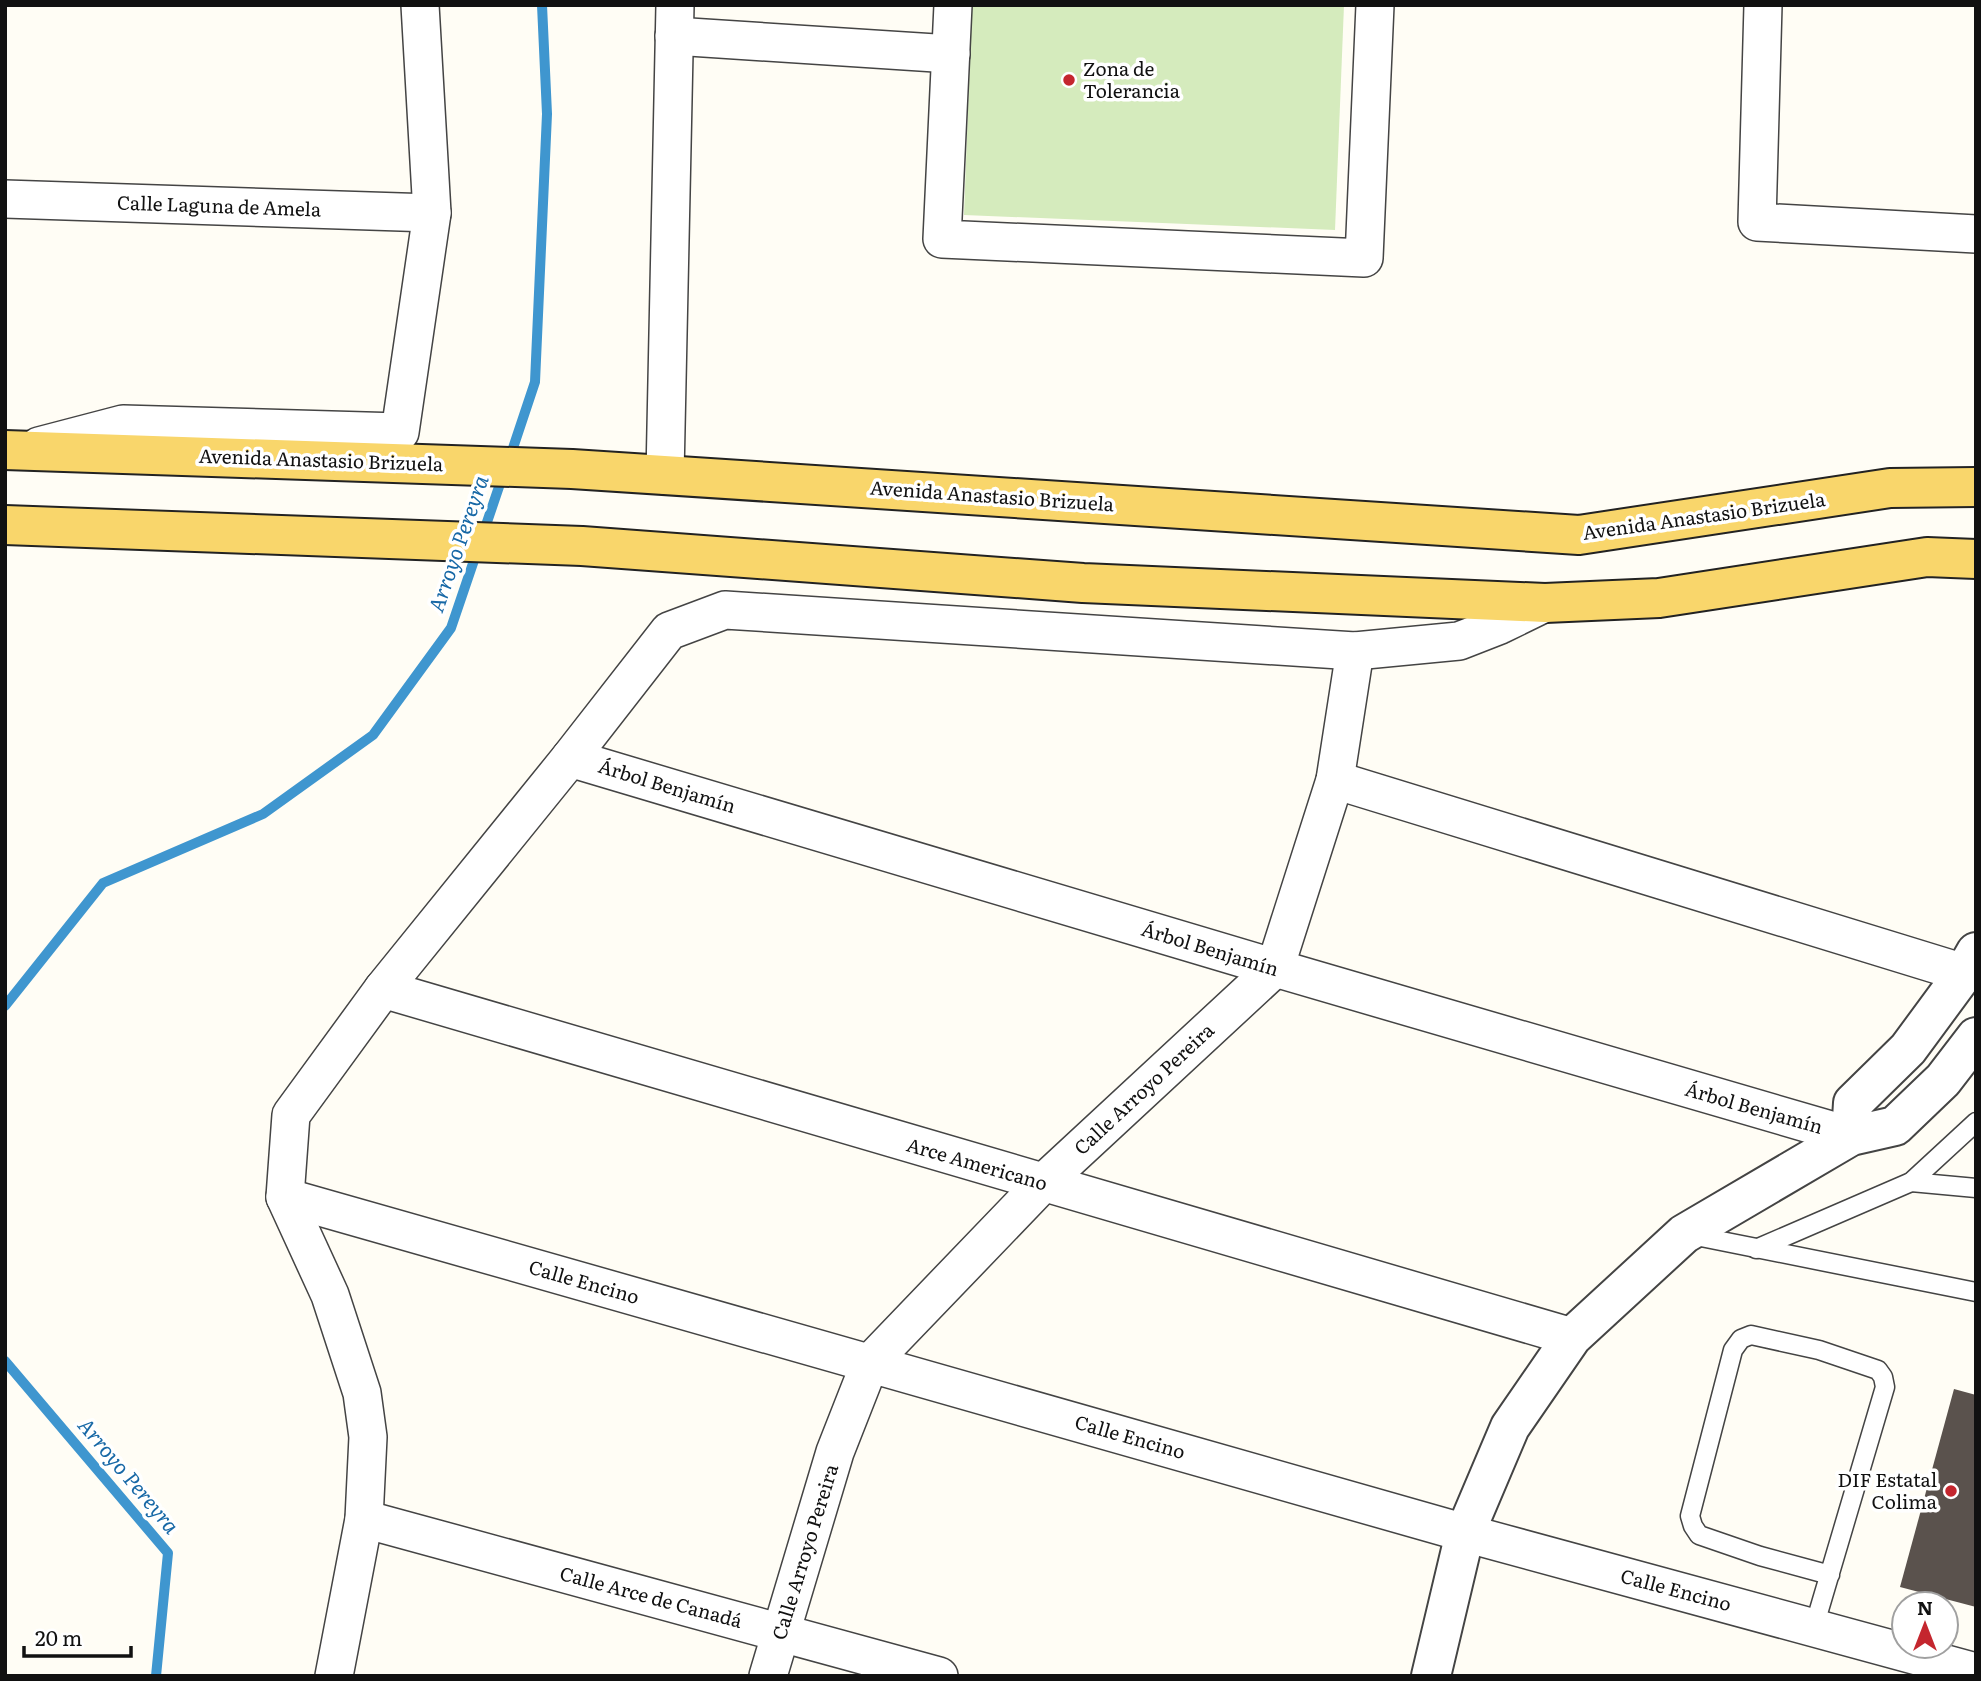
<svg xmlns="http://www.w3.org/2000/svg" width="1981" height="1681" font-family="Literata,serif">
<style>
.green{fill:#d5ebbd}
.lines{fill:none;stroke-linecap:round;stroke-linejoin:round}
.stream{stroke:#3f96cf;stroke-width:10}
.building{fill:#5a524d}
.service-casing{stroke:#444;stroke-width:21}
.minor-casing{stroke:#444;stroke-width:40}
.tertiary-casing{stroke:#444;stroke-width:42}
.primary-casing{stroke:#222;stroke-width:42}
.service{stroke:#fff;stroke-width:18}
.minor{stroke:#fff;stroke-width:37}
.tertiary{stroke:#fff;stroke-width:38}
.primary{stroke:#f9d66b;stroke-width:38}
.poi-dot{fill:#c4262e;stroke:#fff;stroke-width:2.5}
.labels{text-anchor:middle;stroke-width:7;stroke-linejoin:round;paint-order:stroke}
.poi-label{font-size:19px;fill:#111;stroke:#fff;text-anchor:start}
.street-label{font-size:19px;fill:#111;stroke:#fff}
.water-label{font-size:21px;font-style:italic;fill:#1768a6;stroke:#fff}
</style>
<rect width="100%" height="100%" fill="#fffdf5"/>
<polygon class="green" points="972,5 1344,5 1335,230 964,215"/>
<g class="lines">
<g class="stream">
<polyline points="509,460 535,382 547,114 542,5"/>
<polyline points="5,1006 103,883 263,814 373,735 451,628 503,475"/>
<polyline points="5,1361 168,1553 156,1676"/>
</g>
</g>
<polygon class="building" points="1954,1389 1976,1395 1976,1607 1900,1587"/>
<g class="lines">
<defs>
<g id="service">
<polyline points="1911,1182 1976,1188"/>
<polyline points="1691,1235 1976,1292"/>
<polyline points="1756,1249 1911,1182 1976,1122"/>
<polyline points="1814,1627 1885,1387 1883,1377 1878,1370 1819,1350 1751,1335 1741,1339 1733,1350 1690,1516 1693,1526 1699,1535 1760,1556 1830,1575"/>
</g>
<g id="minor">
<polyline points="953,5 942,239 1364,258 1375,5"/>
<polyline points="1763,5 1757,222 1976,234"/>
<polyline points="674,36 951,54"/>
<polyline points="5,199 432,213"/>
<polyline points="39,446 123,424 400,432 432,213 420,5"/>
<polyline points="665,475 675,5"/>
<polyline points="570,758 1275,968 1851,1136"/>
<polyline points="1335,780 1964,973"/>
<polyline points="383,989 1572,1337"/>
<polyline points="285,1197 1465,1533 1976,1672"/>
<polyline points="364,1519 939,1676"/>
<polyline points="334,1676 364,1519 368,1437 362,1393 330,1295 285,1197 291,1115 383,989 570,758 669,631 725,610 1355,651 1459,641 1500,625 1545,603"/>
<polyline points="768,1676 835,1452 870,1363 1043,1183 1275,968 1335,780 1355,651"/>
</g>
<g id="tertiary">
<polyline points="1851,1136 1853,1103 1908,1049 1964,973 1976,952"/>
<polyline points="1431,1676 1465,1533 1510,1427 1572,1337 1684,1234 1851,1136 1895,1126 1943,1080 1976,1037"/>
</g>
<g id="primary">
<polyline points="5,450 572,469 1579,535 1890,488 1976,487"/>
<polyline points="5,525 582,546 1083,583 1545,603 1659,598 1927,557 1976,559"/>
</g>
</defs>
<use href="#service" class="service-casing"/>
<use href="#minor" class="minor-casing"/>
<use href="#tertiary" class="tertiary-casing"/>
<use href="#primary" class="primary-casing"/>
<use href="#service" class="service"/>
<use href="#minor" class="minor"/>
<use href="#tertiary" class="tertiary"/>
<use href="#primary" class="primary"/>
</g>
<g class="poi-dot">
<circle cx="1069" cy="80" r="7"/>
<circle cx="1951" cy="1491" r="7"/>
</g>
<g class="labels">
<g class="poi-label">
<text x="1083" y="76">Zona de<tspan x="1083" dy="22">Tolerancia</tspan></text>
<text x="1937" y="1487" text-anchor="end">DIF Estatal<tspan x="1937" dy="22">Colima</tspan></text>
</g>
<g class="street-label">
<text transform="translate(219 206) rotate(2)" y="7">Calle Laguna de Amela</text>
<text transform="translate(321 460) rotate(2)" y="7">Avenida Anastasio Brizuela</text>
<text transform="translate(992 496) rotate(4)" y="7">Avenida Anastasio Brizuela</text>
<text transform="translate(1704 516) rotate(-8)" y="7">Avenida Anastasio Brizuela</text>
<text transform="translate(667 786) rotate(17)" y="7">Árbol Benjamín</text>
<text transform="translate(1210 949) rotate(17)" y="7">Árbol Benjamín</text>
<text transform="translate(1144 1089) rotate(-43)" y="7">Calle Arroyo Pereira</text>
<text transform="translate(1754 1108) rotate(16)" y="7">Árbol Benjamín</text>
<text transform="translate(977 1164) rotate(16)" y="7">Arce Americano</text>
<text transform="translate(584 1282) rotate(16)" y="7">Calle Encino</text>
<text transform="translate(1130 1437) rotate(16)" y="7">Calle Encino</text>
<text transform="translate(805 1552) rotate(-73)" y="7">Calle Arroyo Pereira</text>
<text transform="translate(1676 1590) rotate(15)" y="7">Calle Encino</text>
<text transform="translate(651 1597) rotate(15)" y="7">Calle Arce de Canadá</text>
</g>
<g class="water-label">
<text transform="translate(459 544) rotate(-71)" y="7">Arroyo Pereyra</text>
<text transform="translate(128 1476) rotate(50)" y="7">Arroyo Pereyra</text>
</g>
</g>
<rect width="1981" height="1681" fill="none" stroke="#111111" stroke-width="14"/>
<g transform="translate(1925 1625)"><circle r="33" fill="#ffffff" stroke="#a0a0a0" stroke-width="2"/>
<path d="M0-5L12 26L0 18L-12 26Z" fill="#c4262e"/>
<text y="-10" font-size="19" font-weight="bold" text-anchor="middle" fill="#111111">N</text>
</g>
<path d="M24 1646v10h107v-10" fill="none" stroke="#111111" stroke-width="3.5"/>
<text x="35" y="1646" font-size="21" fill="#111111" stroke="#ffffff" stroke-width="5" paint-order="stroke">20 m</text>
</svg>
